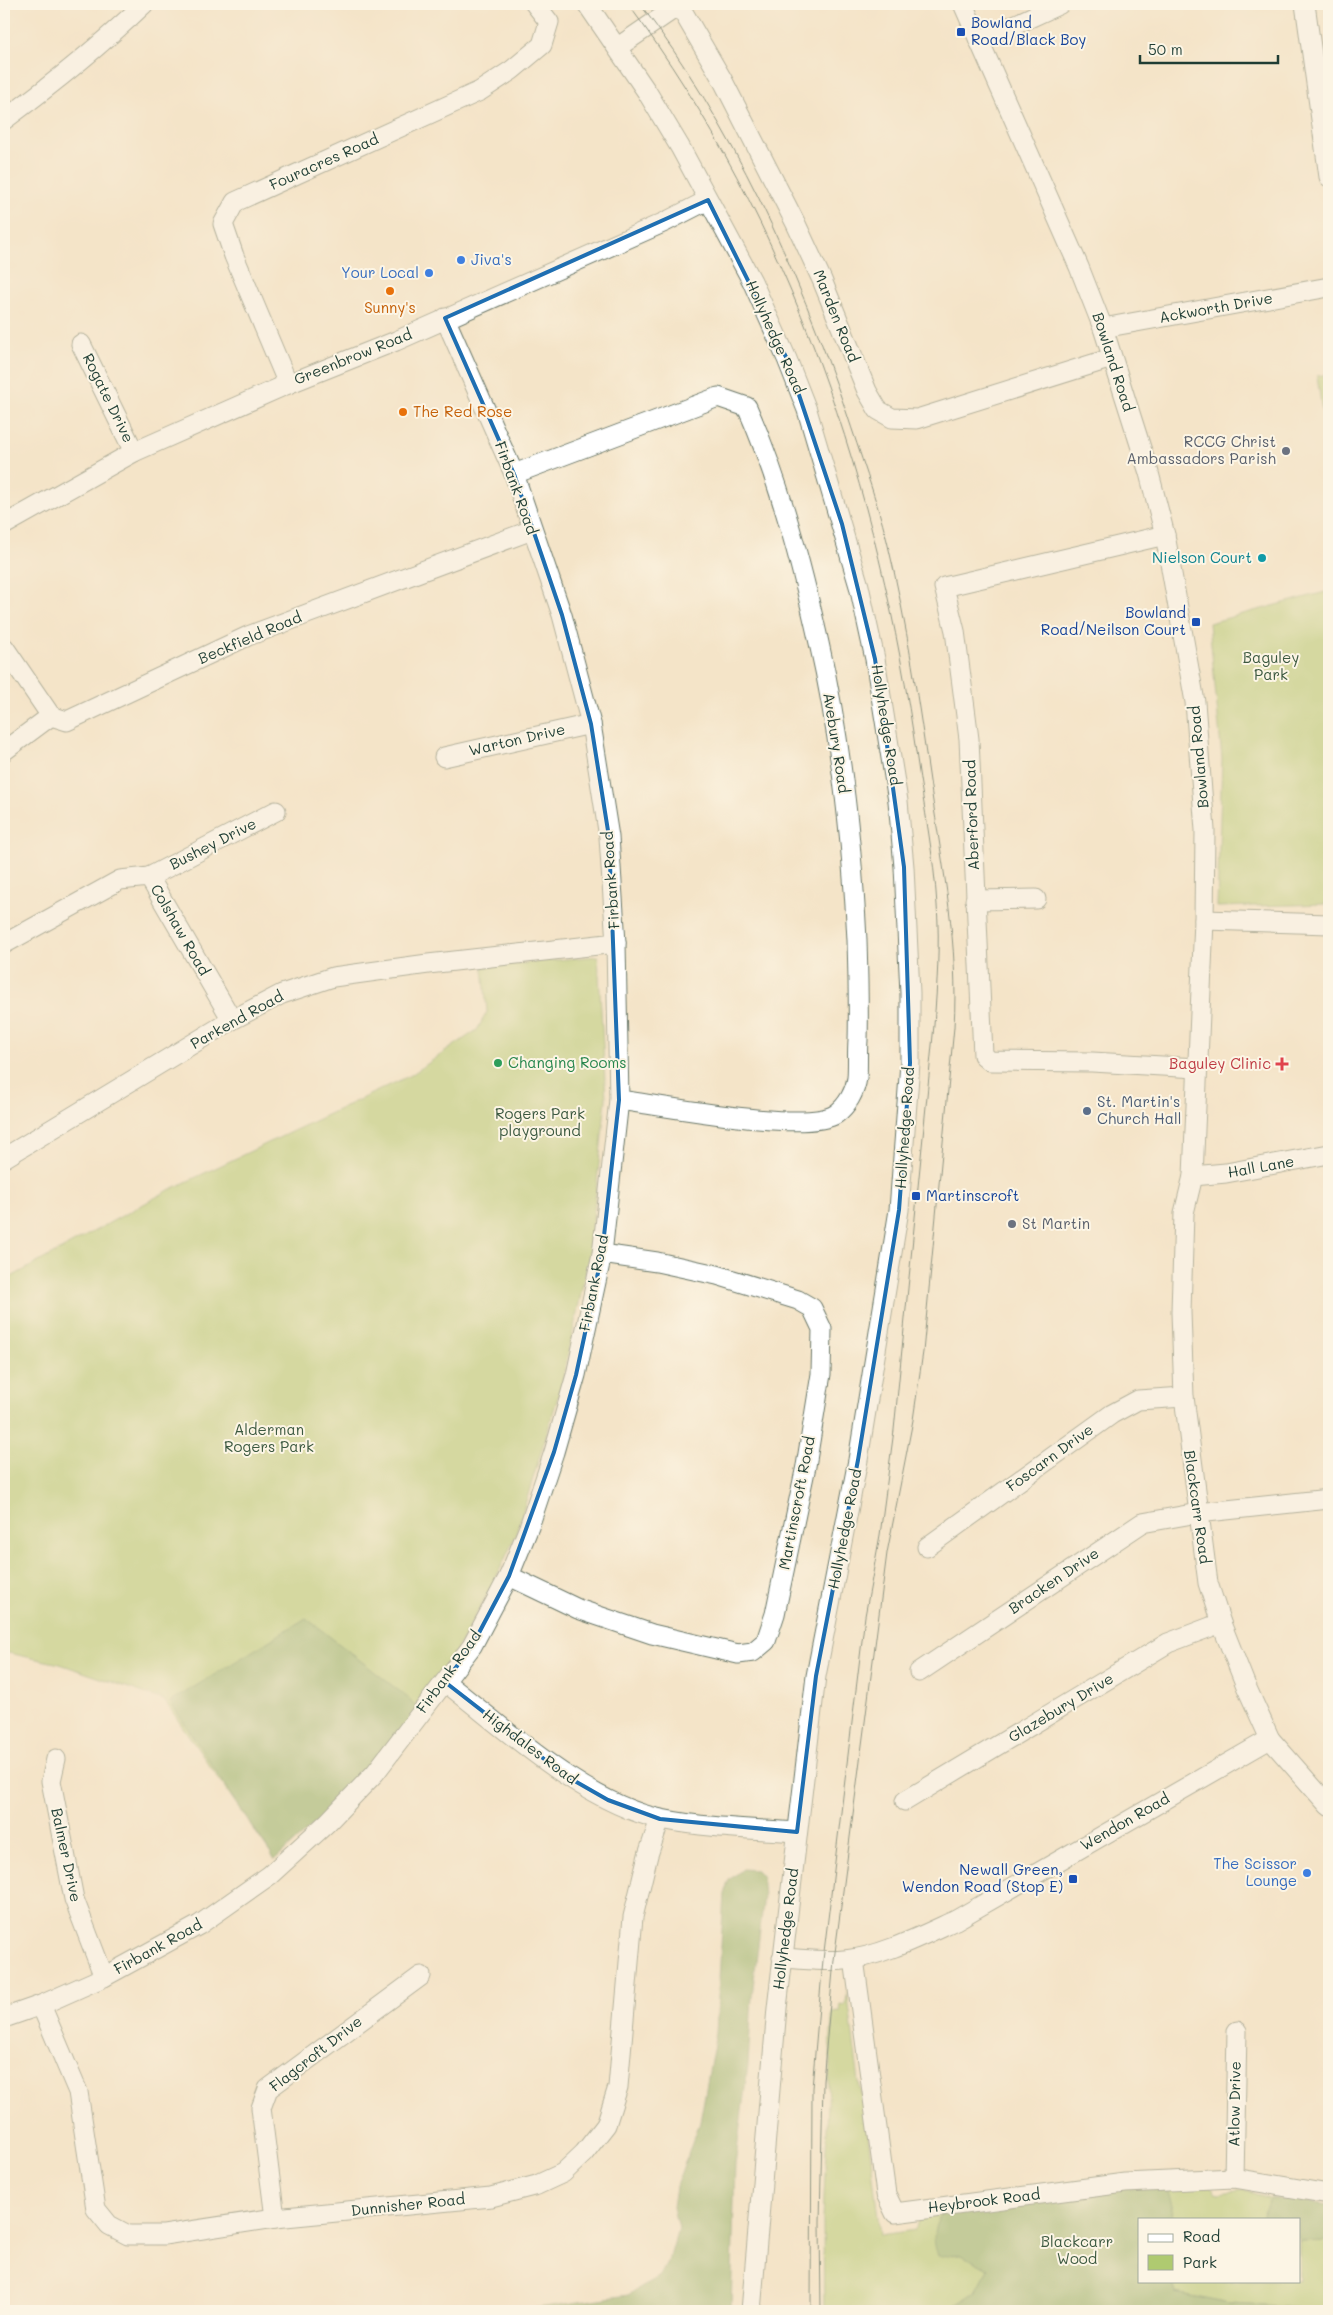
<svg xmlns="http://www.w3.org/2000/svg" width="1333" height="2315" font-family="Mali,sans-serif">
<style>
.green{fill:#afca70;stroke:#678452}
.forest{fill:#8bae62;stroke:#55764b}
.lines{fill:none;stroke-linecap:round;stroke-linejoin:round}
.minor-casing{stroke:#6a7768;stroke-width:21}
.minor{stroke:#fff;stroke-width:19}
.tram{stroke:#1f3d34;stroke-width:1}
.marked{fill:none;stroke:#1f6fb2;stroke-width:4;stroke-linejoin:round}
.transit-dot{fill:#1a4fb4;stroke:#fcf5e5;stroke-width:2}
.shop-dot{fill:#3f7fe0;stroke:#fcf5e5;stroke-width:2}
.food-dot{fill:#e8710a;stroke:#fcf5e5;stroke-width:2}
.worship-dot{fill:#6b7280;stroke:#fcf5e5;stroke-width:2}
.culture-dot{fill:#0f9aa8;stroke:#fcf5e5;stroke-width:2}
.leisure-dot{fill:#2e9e5b;stroke:#fcf5e5;stroke-width:2}
.health-dot{fill:#e0444e;stroke:#fcf5e5;stroke-width:2}
.service-dot{fill:#5c6f8a;stroke:#fcf5e5;stroke-width:2}
.labels{text-anchor:middle;stroke-width:4;stroke-linejoin:round;paint-order:stroke}
.transit-label{font-size:15px;fill:#164399;stroke:#fcf5e5;text-anchor:start}
.street-label{font-size:15px;fill:#1f3d34;stroke:#fcf5e5}
.shop-label{font-size:15px;fill:#366cbe;stroke:#fcf5e5;text-anchor:end}
.food-label{font-size:15px;fill:#c56008;stroke:#fcf5e5}
.worship-label{font-size:15px;fill:#5b616d;stroke:#fcf5e5;text-anchor:end}
.culture-label{font-size:15px;fill:#0d838f;stroke:#fcf5e5;text-anchor:end}
.park-label{font-size:15px;fill:#3c5940;stroke:#fcf5e5}
.leisure-label{font-size:15px;fill:#27864d;stroke:#fcf5e5;text-anchor:start}
.health-label{font-size:15px;fill:#be3a42;stroke:#fcf5e5;text-anchor:end}
.service-label{font-size:15px;fill:#4e5e75;stroke:#fcf5e5;text-anchor:start}
</style>
<rect width="100%" height="100%" fill="#fcf5e5"/>
<filter id="ink" filterUnits="userSpaceOnUse"><feTurbulence type="fractalNoise" baseFrequency=".02" numOctaves="2"/><feDisplacementMap in="SourceGraphic" scale="10" xChannelSelector="R" yChannelSelector="G"/><feConvolveMatrix kernelMatrix="1 2 1 2 8 2 1 2 1" color-interpolation-filters="sRGB"/></filter>
<filter id="wash" filterUnits="userSpaceOnUse"><feTurbulence type="fractalNoise" baseFrequency=".0096" numOctaves="4" result="noise"/><feDisplacementMap in="SourceGraphic" scale="20" xChannelSelector="R" yChannelSelector="G"/><feGaussianBlur stdDeviation="1.12" result="paint"/><feColorMatrix in="noise" values="0 0 0 0 0 0 0 0 0 0 0 0 0 0 0 0 0 1.4 0 .05"/><feComposite in="paint" operator="in"/></filter>
<g filter="url(#wash)">
<rect width="100%" height="100%" fill="#f4e4c8"/>
<g class="green">
<polygon points="1329,374 1329,461 1317,376"/>
<polygon points="1329,591 1329,904 1217,907 1222,759 1209,623"/>
<polygon points="598,956 606,1099 589,1256 561,1387 515,1537 496,1578 444,1673 275,1860 164,1700 60,1664 4,1652 4,1281 169,1190 411,1075 477,1030 487,1012 483,967"/>
<polygon points="847,1990 859,2082 867,2125 880,2235 915,2230 919,2217 942,2214 963,2255 988,2269 976,2292 946,2311 824,2311 823,2221 832,2013 840,2012 841,2004 846,2005"/>
<polygon points="1211,2185 1217,2193 1245,2190 1270,2197 1262,2219 1172,2219 1173,2204 1168,2189"/>
<polygon points="1329,2240 1329,2310 1231,2304 1175,2293 1171,2281 1299,2281 1299,2241"/>
</g>
<g class="forest">
<polygon points="306,1618 407,1697 420,1710 348,1794 275,1860 170,1702"/>
<polygon points="743,1869 756,1870 762,1877 764,1896 752,1996 748,2065 735,2165 731,2311 516,2311 628,2295 660,2276 670,2257 678,2229 673,2207 676,2186 700,2122 716,2033 724,1893 729,1880"/>
<path d="M1166 2181 1173 2204 1172 2219H1139V2281H1171L1175 2293 1231 2304 1329 2310V2311H946L976 2292 988 2269 963 2255 938 2256C931 2233 933 2223 949 2206Z"/>
<polygon points="1270,2197 1329,2205 1329,2240 1299,2241 1299,2219 1262,2219"/>
</g>
</g>
<g filter="url(#ink)">
<g class="lines">
<defs>
<g id="minor">
<polyline points="587,4 647,92 680,147 752,281 787,359 807,410 859,586 875,659 898,801 904,867 910,993 910,1063 899,1210 858,1460 816,1676 777,2008 751,2311"/>
<polyline points="963,4 1079,267 1103,328 1149,473 1165,535 1195,702 1205,830 1204,920 1193,1176 1184,1213 1181,1312 1184,1397 1208,1583 1221,1623 1246,1686 1270,1739 1329,1806"/>
<polyline points="1305,4 1329,177"/>
<polyline points="679,5 722,79 796,224 822,280 867,391 878,410 892,418 917,419 1112,358"/>
<polyline points="979,41 1060,4"/>
<polyline points="618,47 681,4"/>
<path d="M4 120C53 84 100 46 144 4"/>
<polyline points="1103,328 1329,287"/>
<polyline points="81,344 134,452"/>
<polyline points="288,384 234,256 223,224 235,202 480,91 512,70 542,45 549,22 535,4"/>
<path d="M514 474 718 397 747 407C780 482 801 563 819 643 841 740 852 841 857 940 858 974 859 1007 858 1040 857 1053 858 1066 857 1078 855 1092 847 1106 836 1114 807 1134 660 1105 619 1100"/>
<polyline points="4,525 134,452 288,384 396,341 665,222 708,200"/>
<polyline points="1165,535 944,587 955,631 969,739 983,1055 990,1061 1092,1062 1197,1068"/>
<polyline points="4,647 51,716 67,721 248,636 532,530"/>
<polyline points="4,751 51,716"/>
<polyline points="444,757 591,724"/>
<polyline points="149,877 276,811"/>
<polyline points="975,900 1036,899"/>
<polyline points="1204,920 1329,924"/>
<polyline points="4,944 120,880 149,877 232,1020"/>
<polyline points="4,1158 232,1020 282,994 333,977 428,964 616,943"/>
<polyline points="1193,1176 1226,1173 1329,1154"/>
<polyline points="927,1547 1112,1414 1138,1400 1184,1397"/>
<polyline points="509,1576 578,1609 652,1634 738,1654 753,1652 766,1641 775,1614 806,1466 821,1374 822,1329 812,1308 798,1300 717,1275 657,1262 602,1254"/>
<polyline points="919,1672 1142,1523 1198,1513 1329,1499"/>
<path d="M445 1682C506 1729 584 1803 661 1819 706 1828 752 1829 797 1832"/>
<polyline points="56,1759 51,1781 74,1899 104,1977"/>
<polyline points="905,1801 1168,1643 1221,1623"/>
<path d="M782 1958C803 1959 824 1962 844 1960 878 1958 925 1934 956 1920L1270 1739"/>
<polyline points="854,1959 886,2194 895,2213 1125,2183 1234,2178 1329,2194"/>
<polyline points="41,2005 78,2092 96,2209 109,2225 128,2235 164,2235 275,2218 491,2197 537,2185 563,2173 584,2153 606,2125 618,2087 633,1917 648,1855 660,1819"/>
<polyline points="4,2018 41,2005 104,1977 199,1925 270,1875 327,1823 375,1773 472,1646 509,1576 529,1527 554,1452 576,1375 602,1254 619,1100 616,943 609,837 591,724 562,615 514,474 445,318"/>
<polyline points="1234,2178 1237,2031"/>
<polyline points="275,2218 261,2108 268,2089 421,1976"/>
</g>
</defs>
<use href="#minor" class="minor-casing"/>
<use href="#minor" class="minor"/>
<g class="tram">
<path d="M628 4C792 224 879 490 917 759 924 808 934 856 937 905 940 945 937 985 934 1025L894 1430 880 1535 865 1616 823 1960 812 2088 811 2311"/>
<path d="M640 4C733 126 796 266 846 411 860 454 876 497 887 541 907 623 919 706 931 788 943 870 959 944 954 1027L923 1352 913 1420 887 1553 834 1960 823 2081 820 2222 821 2311"/>
</g>
</g>
</g>
<path d="M0 0H1333V2315H0ZM708 200 787 359 842 524 875 659 904 867 910 1063 899 1210 858 1460 816 1676 797 1832 660 1819 608 1800 566 1776 445 1682 472 1646 509 1576 554 1452 576 1375 602 1254 619 1100 609 837 591 724 562 615 514 474 445 318Z" fill="#f4e4c8" fill-opacity=".55" fill-rule="evenodd"/>
<path class="marked" d="M708 200 787 359 842 524 875 659 904 867 910 1063 899 1210 858 1460 816 1676 797 1832 660 1819 608 1800 566 1776 445 1682 472 1646 509 1576 554 1452 576 1375 602 1254 619 1100 609 837 591 724 562 615 514 474 445 318Z"/>
<g class="transit-dot">
<rect x="956" y="27" width="10" height="10" rx="2.5"/>
<rect x="1191" y="617" width="10" height="10" rx="2.5"/>
<rect x="911" y="1191" width="10" height="10" rx="2.5"/>
<rect x="1068" y="1874" width="10" height="10" rx="2.5"/>
</g>
<g class="shop-dot">
<circle cx="461" cy="260" r="5"/>
<circle cx="429" cy="273" r="5"/>
<circle cx="1307" cy="1873" r="5"/>
</g>
<g class="food-dot">
<circle cx="390" cy="291" r="5"/>
<circle cx="403" cy="412" r="5"/>
</g>
<g class="worship-dot">
<circle cx="1286" cy="451" r="5"/>
<circle cx="1012" cy="1224" r="5"/>
</g>
<circle class="culture-dot" cx="1262" cy="558" r="5"/>
<circle class="leisure-dot" cx="498" cy="1063" r="5"/>
<path class="health-dot" d="M1279.5 1056.5h5v5h5v5h-5v5h-5v-5h-5v-5h5z"/>
<circle class="service-dot" cx="1087" cy="1111" r="5"/>
<g class="labels">
<g class="transit-label">
<text x="971" y="28">Bowland<tspan x="971" dy="17">Road/Black Boy</tspan></text>
<text x="1186" y="618" text-anchor="end">Bowland<tspan x="1186" dy="17">Road/Neilson Court</tspan></text>
<text x="926" y="1201">Martinscroft</text>
<text x="1063" y="1875" text-anchor="end">Newall Green,<tspan x="1063" dy="17">Wendon Road (Stop E)</tspan></text>
</g>
<g class="street-label">
<text transform="translate(324 162) rotate(-24)" y="5">Fouracres Road</text>
<text transform="translate(1216 308) rotate(-10)" y="5">Ackworth Drive</text>
<text transform="translate(836 316) rotate(68)" y="5">Marden Road</text>
<text transform="translate(775 337) rotate(66)" y="5">Hollyhedge Road</text>
<text transform="translate(353 357) rotate(-22)" y="5">Greenbrow Road</text>
<text transform="translate(1113 362) rotate(72)" y="5">Bowland Road</text>
<text transform="translate(108 398) rotate(64)" y="5">Rogate Drive</text>
<text transform="translate(516 488) rotate(70)" y="5">Firbank Road</text>
<text transform="translate(250 638) rotate(-23)" y="5">Beckfield Road</text>
<text transform="translate(886 725) rotate(81)" y="5">Hollyhedge Road</text>
<text transform="translate(517 740) rotate(-13)" y="5">Warton Drive</text>
<text transform="translate(836 743) rotate(81)" y="5">Avebury Road</text>
<text transform="translate(1199 757) rotate(-95)" y="5">Bowland Road</text>
<text transform="translate(972 815) rotate(-92)" y="5">Aberford Road</text>
<text transform="translate(213 844) rotate(-27)" y="5">Bushey Drive</text>
<text transform="translate(611 880) rotate(-94)" y="5">Firbank Road</text>
<text transform="translate(180 930) rotate(60)" y="5">Colshaw Road</text>
<text transform="translate(237 1020) rotate(-29)" y="5">Parkend Road</text>
<text transform="translate(905 1128) rotate(-86)" y="5">Hollyhedge Road</text>
<text transform="translate(1261 1167) rotate(-10)" y="5">Hall Lane</text>
<text transform="translate(594 1283) rotate(-79)" y="5">Firbank Road</text>
<text transform="translate(1050 1458) rotate(-36)" y="5">Foscarn Drive</text>
<text transform="translate(797 1503) rotate(-79)" y="5">Martinscroft Road</text>
<text transform="translate(1197 1507) rotate(82)" y="5">Blackcarr Road</text>
<text transform="translate(845 1529) rotate(-79)" y="5">Hollyhedge Road</text>
<text transform="translate(1054 1581) rotate(-34)" y="5">Bracken Drive</text>
<text transform="translate(449 1672) rotate(-54)" y="5">Firbank Road</text>
<text transform="translate(1061 1708) rotate(-31)" y="5">Glazebury Drive</text>
<text transform="translate(530 1747) rotate(37)" y="5">Highdales Road</text>
<text transform="translate(1125 1822) rotate(-30)" y="5">Wendon Road</text>
<text transform="translate(66 1855) rotate(78)" y="5">Balmer Drive</text>
<text transform="translate(786 1929) rotate(-83)" y="5">Hollyhedge Road</text>
<text transform="translate(158 1947) rotate(-29)" y="5">Firbank Road</text>
<text transform="translate(316 2054) rotate(-38)" y="5">Flagcroft Drive</text>
<text transform="translate(1235 2104) rotate(-89)" y="5">Atlow Drive</text>
<text transform="translate(984 2201) rotate(-7)" y="5">Heybrook Road</text>
<text transform="translate(408 2205) rotate(-6)" y="5">Dunnisher Road</text>
</g>
<g class="shop-label">
<text x="471" y="265" text-anchor="start">Jiva's</text>
<text x="419" y="278">Your Local</text>
<text x="1297" y="1869">The Scissor<tspan x="1297" dy="17">Lounge</tspan></text>
</g>
<g class="food-label">
<text x="390" y="313">Sunny's</text>
<text x="413" y="417" text-anchor="start">The Red Rose</text>
</g>
<g class="worship-label">
<text x="1276" y="447">RCCG Christ<tspan x="1276" dy="17">Ambassadors Parish</tspan></text>
<text x="1022" y="1229" text-anchor="start">St Martin</text>
</g>
<g class="culture-label">
<text x="1252" y="563">Nielson Court</text>
</g>
<g class="park-label">
<text x="1271" y="663">Baguley<tspan x="1271" dy="17">Park</tspan></text>
<text x="540" y="1119">Rogers Park<tspan x="540" dy="17">playground</tspan></text>
<text x="269" y="1435">Alderman<tspan x="269" dy="17">Rogers Park</tspan></text>
<text x="1077" y="2247">Blackcarr<tspan x="1077" dy="17">Wood</tspan></text>
</g>
<g class="leisure-label">
<text x="508" y="1068">Changing Rooms</text>
</g>
<g class="health-label">
<text x="1271" y="1069">Baguley Clinic</text>
</g>
<g class="service-label">
<text x="1097" y="1107">St. Martin's<tspan x="1097" dy="17">Church Hall</tspan></text>
</g>
</g>
<rect width="1333" height="2315" fill="none" stroke="#fcf5e5" stroke-width="20"/>
<rect x="1138" y="2218" width="162" height="65" fill="#fcf5e5" stroke="#a4ab9e"/>
<rect x="1148" y="2234" width="25" height="8" fill="#ffffff" stroke="#a4ab9e"/>
<text x="1183" y="2242" font-size="15" fill="#1f3d34">Road</text>
<rect x="1148" y="2255" width="25" height="15" fill="#afca70" stroke="#a4ab9e"/>
<text x="1183" y="2268" font-size="15" fill="#1f3d34">Park</text>
<path d="M1140 55v8h138v-8" fill="none" stroke="#1f3d34" stroke-width="2.5"/>
<text x="1148" y="55" font-size="15" fill="#1f3d34" stroke="#fcf5e5" stroke-width="4" paint-order="stroke">50 m</text>
</svg>
